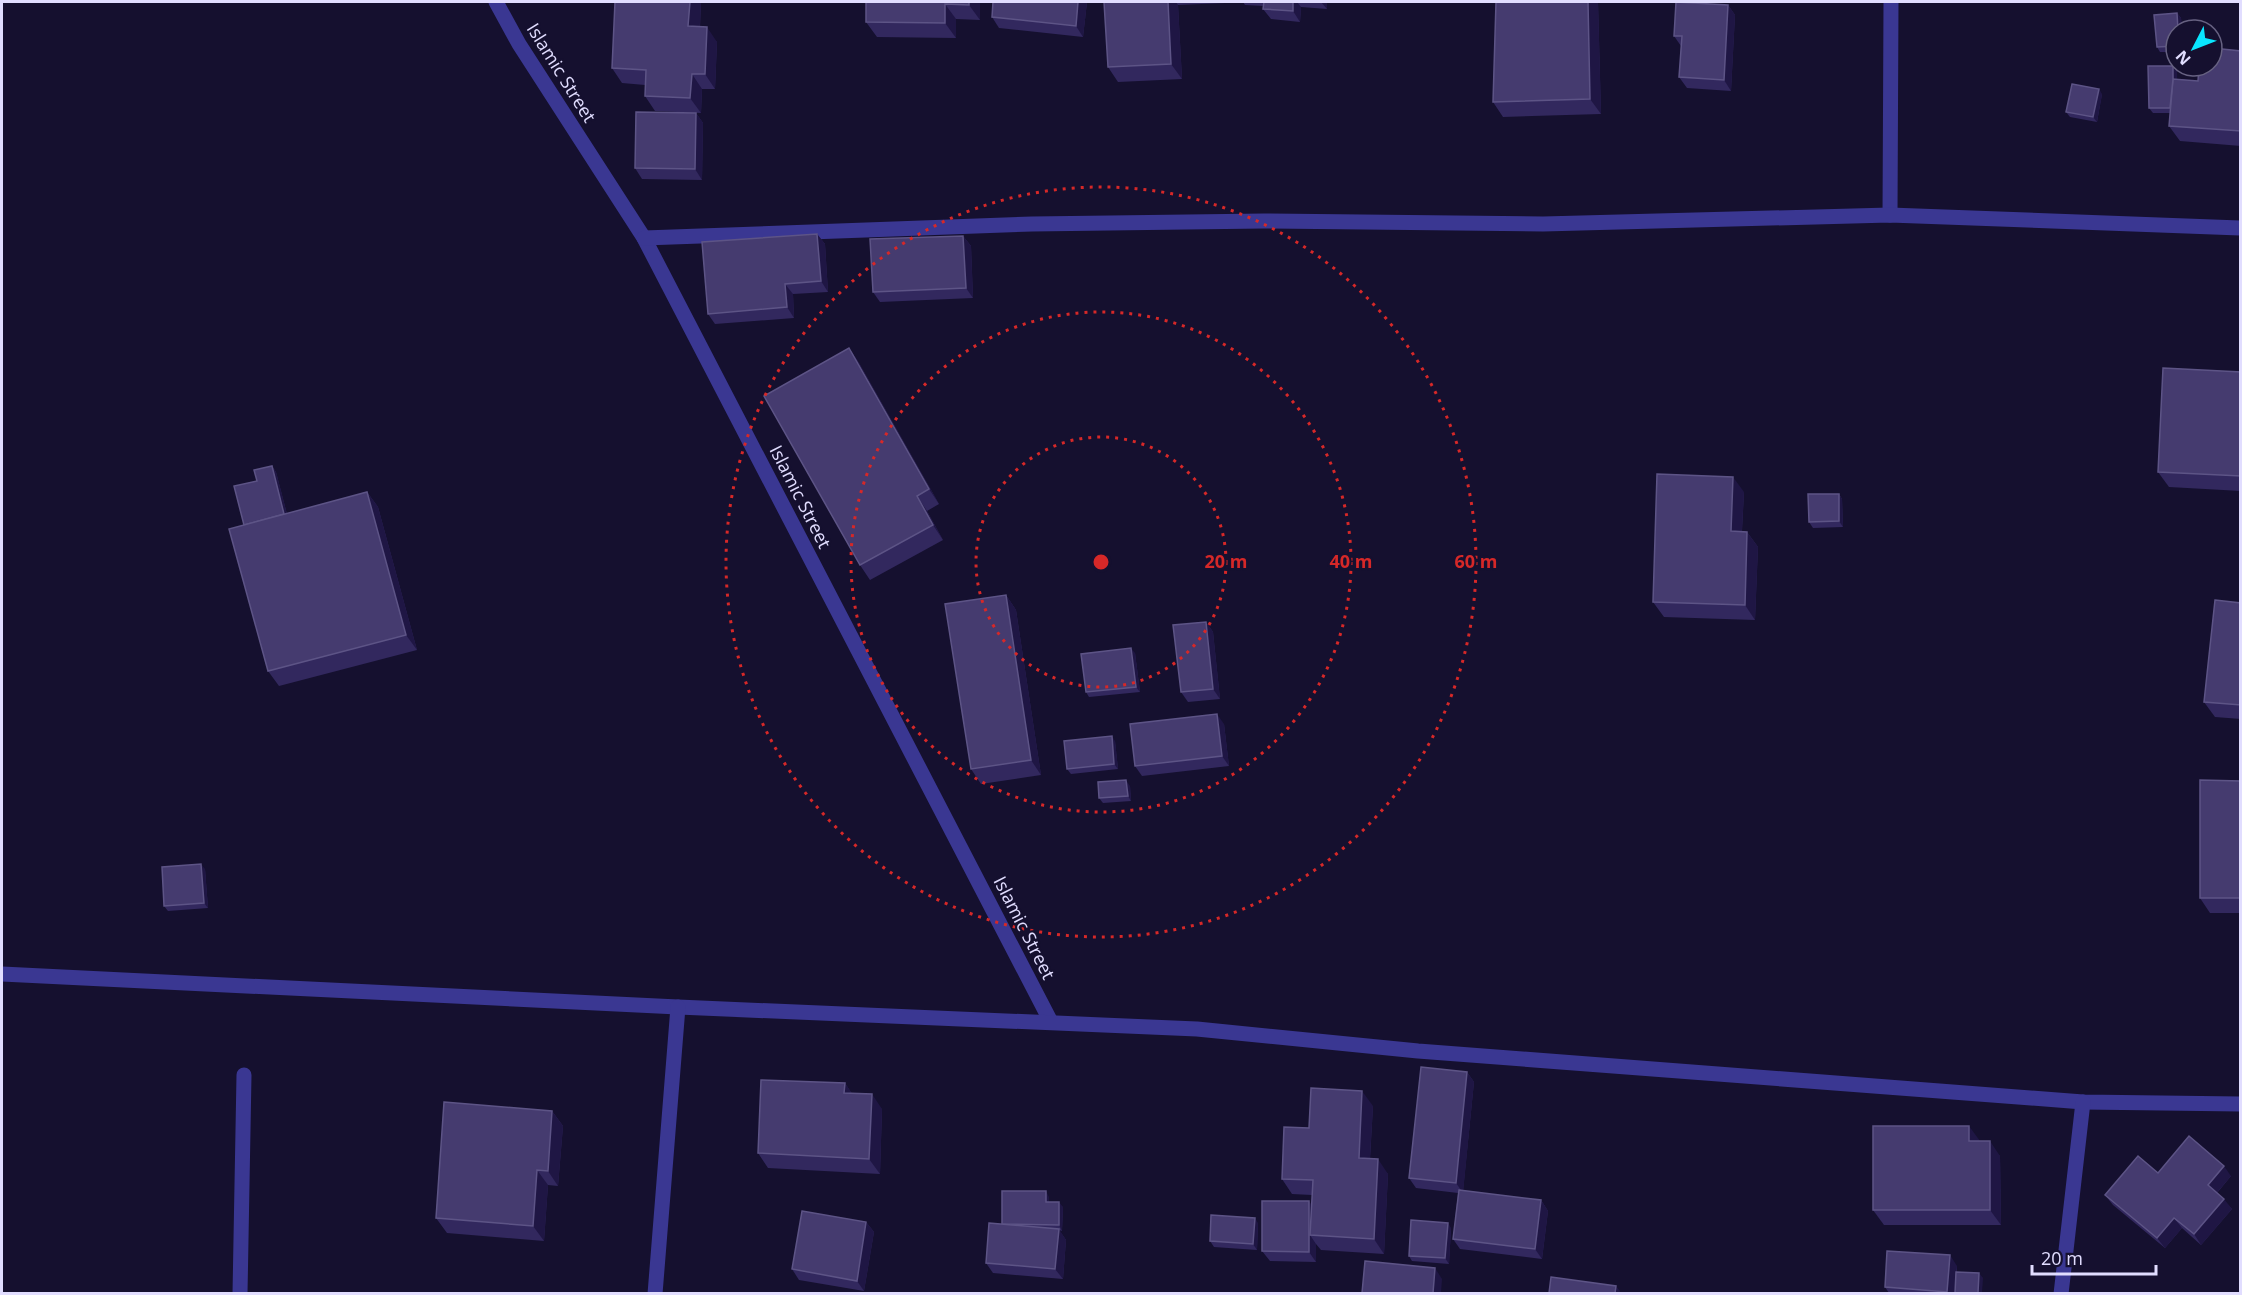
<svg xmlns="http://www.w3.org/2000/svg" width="2242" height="1295" font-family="'Open Sans',sans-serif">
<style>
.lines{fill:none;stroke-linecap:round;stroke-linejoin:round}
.service{stroke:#3a3792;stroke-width:15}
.minor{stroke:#3a3792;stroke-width:15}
.wall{fill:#32285e}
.shaded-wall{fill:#1f1644}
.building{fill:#453b6f;stroke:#5d5486;stroke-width:1.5}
.ring{fill:none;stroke:#d62828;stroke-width:3;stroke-dasharray:3 6}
.labels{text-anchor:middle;stroke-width:4.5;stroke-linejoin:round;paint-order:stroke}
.street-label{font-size:18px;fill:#e1ddff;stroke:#15102f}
.centre{fill:#d62828;stroke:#15102f;stroke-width:3}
.ring-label{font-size:18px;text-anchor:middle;font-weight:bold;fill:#d62828;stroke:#15102f;stroke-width:4.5;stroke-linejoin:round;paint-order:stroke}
</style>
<rect width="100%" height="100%" fill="#15102f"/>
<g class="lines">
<polyline class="service" points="240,1294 244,1075"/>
<g class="minor">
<polyline points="496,2 519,44 644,238 1051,1022"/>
<polyline points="1890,215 1891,2"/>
<polyline points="644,238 1032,224 1264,221 1543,224 1890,215 2240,228"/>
<polyline points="2,974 678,1007 1197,1029 1418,1051 2083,1102 2240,1104"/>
<polyline points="655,1294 678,1007"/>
<polyline points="2061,1294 2083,1102"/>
</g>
</g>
<g class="wall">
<polygon points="615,2 701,2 700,27 717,42 715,89 702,89 701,113 655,111 645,96 645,85 622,83 612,68"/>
<polygon points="866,2 980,2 980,20 956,19 956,38 877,37 866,22"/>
<polygon points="1087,2 1083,37 999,28 992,17"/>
<polygon points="1104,2 1224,2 1225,3 1178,5 1182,79 1118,82 1108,67"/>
<polygon points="1243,2 1327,2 1327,9 1301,7 1300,22 1271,19 1263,9 1264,6 1245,5"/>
<polygon points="1496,2 1598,2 1601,114 1503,117 1493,102"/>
<polygon points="1728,5 1735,15 1731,91 1687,88 1679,77 1681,46 1674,36"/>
<polygon points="2177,13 2181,18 2182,30 2176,30 2176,52 2160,52 2157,47"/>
<polygon points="2241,51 2241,146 2180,141 2169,126 2170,113 2153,113 2149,108 2177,71 2177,79 2198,81"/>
<polygon points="2102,94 2097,122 2070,117 2066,112"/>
<polygon points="696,113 703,123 702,180 642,179 635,168"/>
<polygon points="817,234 825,244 828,292 793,294 794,318 715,324 708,314"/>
<polygon points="963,236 971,246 973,298 880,302 873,292"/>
<polygon points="849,348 859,363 939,504 927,511 943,540 870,580 860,565"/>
<polygon points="2241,372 2241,491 2169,487 2158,472"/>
<polygon points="272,466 276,472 287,514 367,492 378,507 417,650 279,686 268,671 244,525 257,481"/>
<polygon points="1744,492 1742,531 1747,532 1758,547 1755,620 1664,617 1653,602"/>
<polygon points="1839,494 1842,499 1843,527 1813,528 1809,522"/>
<polygon points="1006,595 1016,610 1041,775 981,784 971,769"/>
<polygon points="2241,603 2241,719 2215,717 2204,702"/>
<polygon points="1206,622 1213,632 1220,699 1188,702 1181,692"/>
<polygon points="1135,653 1140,692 1089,697 1086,692"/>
<polygon points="1224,724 1229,766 1142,776 1135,766"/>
<polygon points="1115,741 1118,769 1071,774 1067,769"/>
<polygon points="2241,781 2241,913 2210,913 2200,898"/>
<polygon points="1130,786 1131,801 1103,803 1099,798"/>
<polygon points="205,869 208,908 168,911 164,906"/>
<polygon points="1467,1072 1474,1082 1463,1191 1541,1200 1548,1211 1542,1259 1460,1249 1453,1239 1458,1193 1416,1188 1409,1178"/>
<polygon points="845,1083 852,1094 882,1109 880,1174 768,1168 758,1153"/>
<polygon points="1373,1106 1370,1159 1388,1174 1384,1254 1321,1250 1316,1244 1316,1262 1270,1261 1262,1251 1312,1205 1312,1195 1292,1194 1282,1179 1309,1128"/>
<polygon points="552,1111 563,1126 558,1186 548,1185 544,1241 447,1233 436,1218"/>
<polygon points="1980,1141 2000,1156 2001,1225 1884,1225 1873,1210"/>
<polygon points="2158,1173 2231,1176 2217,1193 2232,1209 2201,1245 2182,1228 2165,1248 2113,1205 2105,1195"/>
<polygon points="1049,1197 1049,1202 1063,1207 1062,1231 1059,1230 1066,1240 1063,1279 993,1273 986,1263 1003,1224"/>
<polygon points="866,1222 874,1232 864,1291 799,1280 792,1269"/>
<polygon points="1258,1223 1257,1250 1214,1247 1210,1241"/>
<polygon points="1451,1228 1449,1264 1412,1261 1409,1256"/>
<polygon points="1957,1266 1957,1272 1983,1278 1955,1293 1889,1293 1885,1287"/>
</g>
<g class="shaded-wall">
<polygon points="690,2 701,2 699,41 688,26"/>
<polygon points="969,2 980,2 980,20 969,5"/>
<polygon points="1078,2 1087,2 1083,37 1076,26"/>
<polygon points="1168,2 1176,2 1178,5 1182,79 1171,64"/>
<polygon points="1293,2 1297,2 1301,7 1300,22 1293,11"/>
<polygon points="1321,2 1327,2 1327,9"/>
<polygon points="1588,2 1598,2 1601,114 1590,99"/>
<polygon points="945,4 956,19 956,38 945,23"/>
<polygon points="1728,5 1735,15 1731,91 1724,80"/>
<polygon points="2177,13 2181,18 2182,30 2178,30"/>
<polygon points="707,27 717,42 715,89 705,74"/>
<polygon points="2173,66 2177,71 2178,113 2174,108"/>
<polygon points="692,74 702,89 701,113 690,98"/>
<polygon points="2099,89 2102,94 2097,122 2093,117"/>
<polygon points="696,113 703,123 702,180 695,169"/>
<polygon points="817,234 825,244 828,292 821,281"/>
<polygon points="963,236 971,246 973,298 966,288"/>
<polygon points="785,284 793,294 794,318 787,307"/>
<polygon points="849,348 859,363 939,504 929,489"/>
<polygon points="272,466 276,472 289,522 285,517"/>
<polygon points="1733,477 1744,492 1741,546 1731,531"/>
<polygon points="367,492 378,507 417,650 406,635"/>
<polygon points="1839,494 1842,499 1843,527 1839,521"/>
<polygon points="917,496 927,511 943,540 933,525"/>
<polygon points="1747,532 1758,547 1755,620 1745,605"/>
<polygon points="1006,595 1016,610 1041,775 1031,760"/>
<polygon points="1206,622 1213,632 1220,699 1213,689"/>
<polygon points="1131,648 1135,653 1140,692 1136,687"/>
<polygon points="1217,714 1224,724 1229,766 1222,756"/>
<polygon points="1112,736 1115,741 1118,769 1114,764"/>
<polygon points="1126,780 1130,786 1131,801 1128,796"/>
<polygon points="201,864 205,869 208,908 204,903"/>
<polygon points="1467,1072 1474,1082 1463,1193 1456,1183"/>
<polygon points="845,1083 855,1098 844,1093"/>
<polygon points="1362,1091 1373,1106 1369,1173 1359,1158"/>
<polygon points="872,1094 882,1109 880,1174 869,1159"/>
<polygon points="552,1111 563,1126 558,1186 548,1171"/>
<polygon points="1969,1126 1980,1141 1969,1141"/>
<polygon points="1990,1141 2000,1156 2001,1225 1990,1210"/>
<polygon points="1378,1159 1388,1174 1384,1254 1374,1239"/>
<polygon points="2224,1166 2231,1176 2215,1195 2208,1185"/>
<polygon points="537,1170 548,1185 544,1241 533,1226"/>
<polygon points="1046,1191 1049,1197 1049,1207 1046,1202"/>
<polygon points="2224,1199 2232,1209 2201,1245 2194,1234"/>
<polygon points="1541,1200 1548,1211 1542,1259 1535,1249"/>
<polygon points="1309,1201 1317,1212 1310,1235 1316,1244 1316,1262 1309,1252"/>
<polygon points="1059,1202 1063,1207 1062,1231 1059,1225"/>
<polygon points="1255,1218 1258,1223 1257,1250 1253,1244"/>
<polygon points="2174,1218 2182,1228 2165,1248 2157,1238"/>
<polygon points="866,1222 874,1232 864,1291 857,1281"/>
<polygon points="1448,1223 1451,1228 1449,1264 1445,1258"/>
<polygon points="1059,1229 1066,1240 1063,1279 1055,1269"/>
<polygon points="1950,1255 1957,1266 1955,1293 1948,1293 1947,1292"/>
<polygon points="1435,1268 1442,1279 1441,1293 1433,1293"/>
<polygon points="1979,1273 1983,1278 1982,1293 1978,1293"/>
<polygon points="1616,1286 1620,1291 1619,1293 1615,1293"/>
</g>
<g class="building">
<polygon points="615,2 690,2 688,26 707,27 705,74 692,74 690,98 645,96 646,70 612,68"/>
<polygon points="866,2 969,2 969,5 945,4 945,23 866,22"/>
<polygon points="993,2 1078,2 1076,26 992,17"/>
<polygon points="1104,2 1168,2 1171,64 1108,67"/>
<polygon points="1264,2 1293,2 1293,11 1263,9"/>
<polygon points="1496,2 1588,2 1590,99 1493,102"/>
<polygon points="1676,2 1728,5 1724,80 1679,77 1682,36 1674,36"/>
<polygon points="2177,13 2178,30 2176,30 2176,46 2157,47 2154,15"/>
<polygon points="2212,48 2241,51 2241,131 2169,126 2173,79 2198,81 2199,66 2212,66"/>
<polygon points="2148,66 2173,66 2173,79 2170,108 2149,108"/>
<polygon points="2072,84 2099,89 2093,117 2066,112"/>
<polygon points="636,112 696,113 695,169 635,168"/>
<polygon points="817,234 821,281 785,284 787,307 708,314 702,242"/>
<polygon points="963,236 966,288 873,292 870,239"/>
<polygon points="849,348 929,489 917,496 933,525 860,565 764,396"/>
<polygon points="2163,368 2241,372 2241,476 2158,472"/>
<polygon points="272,466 284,514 244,525 234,486 257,481 254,470"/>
<polygon points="1657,474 1733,477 1731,531 1747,532 1745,605 1653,602"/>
<polygon points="367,492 406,635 268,671 229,529"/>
<polygon points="1808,494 1839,494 1839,521 1809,522"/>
<polygon points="1006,595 1031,760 971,769 945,604"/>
<polygon points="2215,600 2241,603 2241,705 2204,702"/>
<polygon points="1206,622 1213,689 1181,692 1173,625"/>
<polygon points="1131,648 1136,687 1086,692 1081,654"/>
<polygon points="1217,714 1222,756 1135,766 1130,724"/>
<polygon points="1112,736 1114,764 1067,769 1064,741"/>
<polygon points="1126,780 1128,796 1099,798 1098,782"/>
<polygon points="2200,780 2241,781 2241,898 2200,898"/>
<polygon points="201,864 204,903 164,906 162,867"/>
<polygon points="1421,1067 1467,1072 1456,1183 1409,1178"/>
<polygon points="761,1080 845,1083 844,1093 872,1094 869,1159 758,1153"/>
<polygon points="1311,1088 1362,1091 1359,1158 1378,1159 1374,1239 1310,1235 1313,1180 1282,1179 1284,1127 1309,1128"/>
<polygon points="444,1102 552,1111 548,1171 537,1170 533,1226 436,1218"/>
<polygon points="1873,1126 1969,1126 1969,1141 1990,1141 1990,1210 1873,1210"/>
<polygon points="2189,1136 2224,1166 2208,1185 2224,1199 2194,1234 2174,1218 2157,1238 2105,1195 2138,1156 2158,1173"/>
<polygon points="1459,1190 1541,1200 1535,1249 1453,1239"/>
<polygon points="1002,1191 1046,1191 1046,1202 1059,1202 1059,1225 1002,1224"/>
<polygon points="1262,1201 1309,1201 1309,1252 1262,1251"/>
<polygon points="802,1211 866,1222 857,1281 792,1269"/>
<polygon points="1211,1215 1255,1218 1253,1244 1210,1241"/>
<polygon points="1411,1220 1448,1223 1445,1258 1409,1256"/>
<polygon points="989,1223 1059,1229 1055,1269 986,1263"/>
<polygon points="1887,1251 1950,1255 1947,1292 1885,1287"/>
<polygon points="1365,1261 1435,1268 1433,1293 1362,1293"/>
<polygon points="1956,1272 1979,1273 1978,1293 1955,1293"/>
<polygon points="1551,1277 1616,1286 1615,1293 1549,1293"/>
</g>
<g class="ring">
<circle cx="1101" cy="562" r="125"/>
<circle cx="1101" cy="562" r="250"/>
<circle cx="1101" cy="562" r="375"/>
</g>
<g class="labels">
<g class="street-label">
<text transform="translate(561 73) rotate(58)" y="6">Islamic Street</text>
<text transform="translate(800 497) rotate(63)" y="6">Islamic Street</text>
<text transform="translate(1024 928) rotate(63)" y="6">Islamic Street</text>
</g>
</g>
<circle cx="1101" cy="562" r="9" class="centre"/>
<g class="ring-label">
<text x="1226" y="568">20 m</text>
<text x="1351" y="568">40 m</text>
<text x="1476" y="568">60 m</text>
</g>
<rect width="2242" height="1295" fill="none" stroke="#e1ddff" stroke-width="6"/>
<g transform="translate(2194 48) rotate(228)"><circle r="28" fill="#15102f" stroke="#676282" stroke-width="1.5"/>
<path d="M0-4.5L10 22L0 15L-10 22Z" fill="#09e6ff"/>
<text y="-9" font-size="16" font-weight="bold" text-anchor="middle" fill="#e1ddff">N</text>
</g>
<path d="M2032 1265v9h124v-9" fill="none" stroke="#e1ddff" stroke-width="3"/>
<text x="2041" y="1265" font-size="18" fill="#e1ddff" stroke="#15102f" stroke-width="4.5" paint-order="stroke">20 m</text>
</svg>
